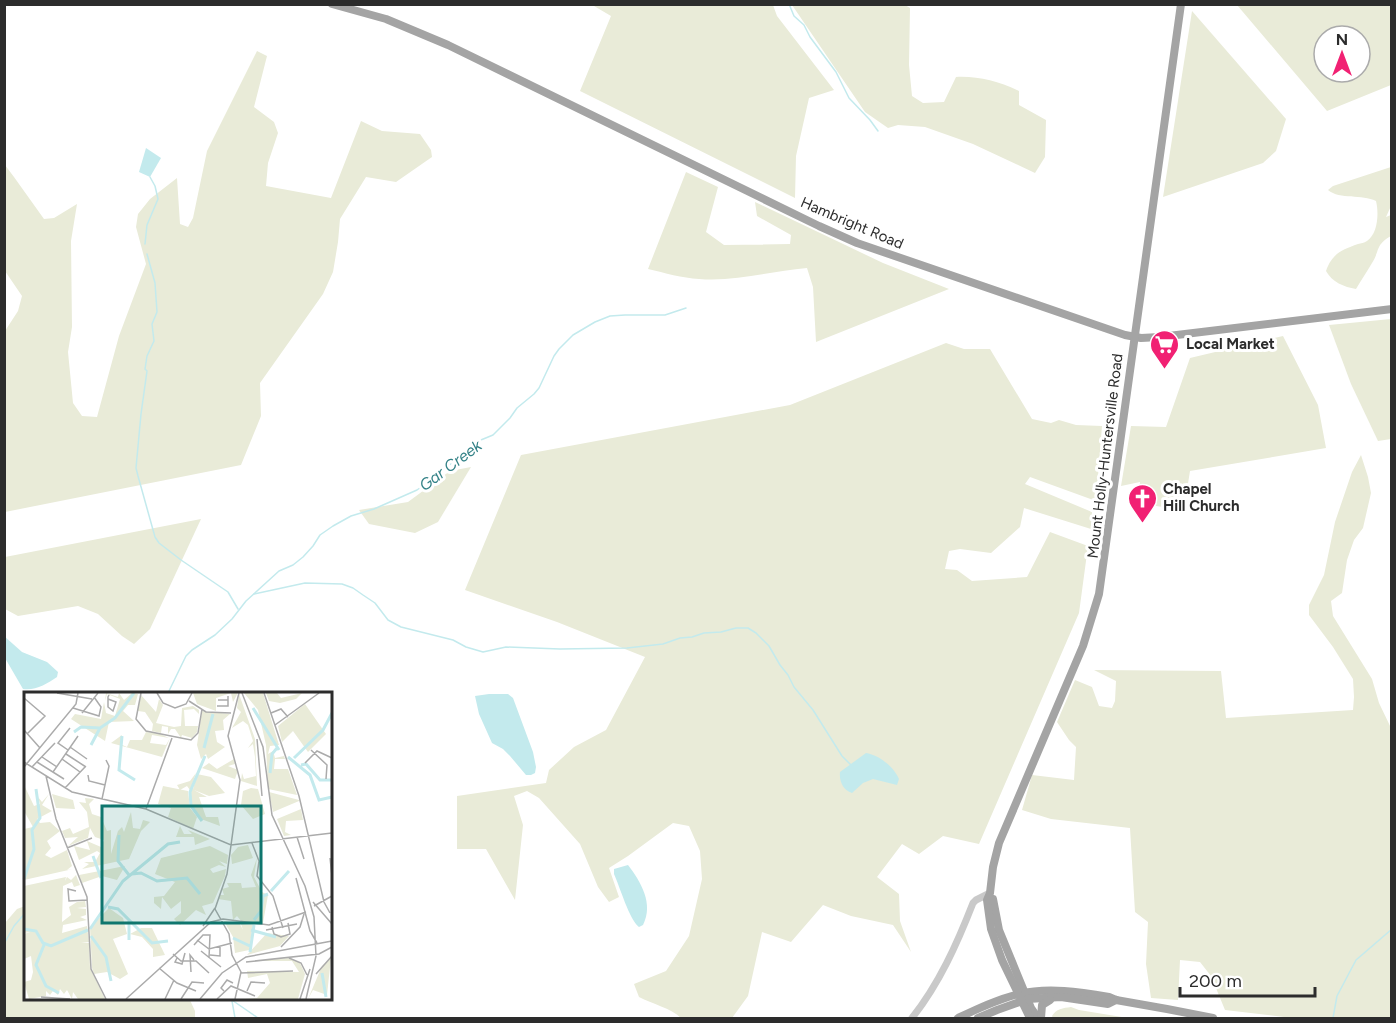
<svg xmlns="http://www.w3.org/2000/svg" width="1396" height="1023" font-family="Figtree,sans-serif">
<style>
.green{fill:#e9ebd8;fill-rule:evenodd}
.water{fill:#c3eaed}
.lines{fill:none;stroke-linecap:round;stroke-linejoin:round}
.stream{stroke:#c3eaed;stroke-width:1.5}
.minor{stroke:#c9c9c9;stroke-width:7}
.major{stroke:#a4a4a4;stroke-width:8}
.labels{text-anchor:middle;stroke-width:6;stroke-linejoin:round;paint-order:stroke}
.street-label{font-size:15px;fill:#2c2c2c;stroke:#fff}
.poi-label{font-size:15px;font-weight:bold;fill:#2c2c2c;stroke:#fff;text-anchor:start}
.water-label{font-size:16px;font-style:italic;fill:#328186;stroke:#fff}
.inset-river{fill:none;stroke:#c3eaed;stroke-width:3}
.inset-road{fill:none;stroke:#ababab;stroke-width:1.5}
.view{fill:#0f766e;fill-opacity:0.15;stroke:#0f766e;stroke-width:3}
.inset-edge{fill:none;stroke:#2c2c2c;stroke-width:3}
</style>
<rect width="100%" height="100%" fill="#fff"/>
<g class="green">
<polygon points="589,4 773,5 777,16 834,90 809,98 796,156 795,198 580,91 611,16 594,6"/>
<path d="M792 5H905L910 8 909 65 912 96 923 103 944 102 956 77C978 76 998 81 1019 91V105L1046 120 1045 157 1035 173 973 144 925 127 898 125 888 128 865 112Z"/>
<path d="M1237 5H1391V85L1327 111ZM1324 36H1360V72H1324Z"/>
<polygon points="1192,11 1286,119 1276,151 1263,163 1163,197"/>
<polygon points="257,51 267,56 254,107 274,122 278,133 268,163 266,186 331,198 361,121 382,131 420,134 431,150 432,157 396,182 366,177 340,219 338,242 333,272 323,294 260,383 261,416 241,465 5,512 5,331 18,311 22,296 5,271 5,165 14,177 44,219 54,218 77,204 71,241 72,327 68,352 73,403 82,416 97,417 119,336 146,264 136,227 138,214 150,199 177,178 180,224 188,227 193,218 207,151"/>
<path d="M1391 167V206L1386 217 1391 215V236C1375 245 1380 251 1372 263 1367 272 1361 280 1356 289 1344 287 1332 282 1326 271 1332 254 1341 250 1358 244 1361 243 1364 243 1367 241 1378 234 1379 213 1376 201 1362 194 1340 200 1328 190L1333 186Z"/>
<path d="M686 172 718 187 706 232 724 245 790 244 791 235 757 216 755 202 883 263 949 289 816 342 813 287 807 268C771 271 735 282 699 279 682 278 665 273 648 269Z"/>
<polygon points="1391,319 1391,439 1378,441 1351,384 1329,325"/>
<polygon points="1283,336 1318,405 1326,448 1190,471 1186,496 1181,510 1138,503 1140,482 1121,486 1131,426 1166,427 1190,358"/>
<path d="M946 343 964 349H990L1032 419 1051 423 1059 420 1076 425 1102 426 1096 501 1030 477 1025 484 1092 512 1091 529 1024 508 1020 527 991 553 960 549 949 551 945 569 957 570 972 581 1027 577 1050 532 1088 546 1079 613 979 844 943 836 919 854 902 844 877 877 899 894 900 921 911 952 893 925 851 916 823 905 791 942 762 932 748 996 732 1018H681C671 1008 652 1004 639 997L634 984 666 971 689 936 702 879 700 851 689 826 673 823 628 856 609 868 619 897 609 902 598 887 580 844 539 798 527 791 514 796 523 825 515 900 486 849H457V796L546 783 549 770 574 747 606 730 645 657 557 622 465 590 521 455 790 405Z"/>
<polygon points="1361,455 1368,477 1371,493 1363,528 1354,540 1347,560 1342,593 1331,601 1333,616 1372,679 1379,703 1391,728 1391,1018 1292,1018 1225,1010 1211,976 1200,962 1180,960 1178,1000 1151,998 1146,964 1148,922 1135,912 1130,828 1051,819 1022,810 1032,775 1074,780 1076,747 1069,740 1057,722 1075,680 1092,687 1099,706 1112,708 1115,701 1116,681 1094,670 1221,671 1226,718 1353,710 1354,697 1353,679 1333,647 1309,615 1309,605 1324,575 1335,522 1352,472"/>
<polygon points="471,467 438,522 415,533 369,524 359,510 408,502 450,471"/>
<polygon points="201,519 150,629 134,644 122,636 98,614 78,606 18,616 5,609 5,557"/>
<polygon points="25,906 26,998 189,998 195,1011 195,1018 5,1018 5,923 17,909"/>
<path d="M1071 1007 1079 1010 1128 1018H1053L1052 1016C1056 1009 1063 1008 1071 1007Z"/>
</g>
<g class="water">
<polygon points="146,148 161,158 150,177 139,172"/>
<path d="M4 636 22 652 47 662 58 672 57 677C47 684 35 691 23 689L5 658Z"/>
<polygon points="489,694 508,694 513,698 533,752 536,767 535,773 531,775 526,775 510,756 503,749 492,743 479,714 475,696"/>
<path d="M866 753C879 755 894 767 899 779L897 785 873 779 863 783 852 793C843 790 839 781 840 772Z"/>
<path d="M628 865C641 882 654 904 643 925L639 927C629 919 620 887 614 874V869Z"/>
</g>
<g class="lines">
<g class="stream">
<polyline points="789,4 794,16 804,25 810,37 836,72 849,98 870,120 878,131"/>
<polyline points="145,244 147,225 158,199 155,186 150,177"/>
<polyline points="147,254 155,283 157,312 152,324 154,341 147,356 145,369 147,371 141,414 136,468 138,476 155,537 159,543 181,560 228,592 238,609"/>
<polyline points="254,594 305,583 342,584 353,588 363,595 375,603 388,620 401,627 453,640 466,647 483,652 506,647 560,649 627,648 663,644 680,638 692,637 704,633 721,632 736,628 748,628 756,633 769,646 780,665 788,675 794,687 813,710 842,756 851,765"/>
<polyline points="168,693 186,656 192,650 215,635 232,619 246,601 279,571 293,565 303,557 313,546 320,535 333,526 351,516 374,509 417,490 439,474 476,442 493,435 510,418 517,408 534,394 539,388 554,356 559,349 573,335 595,322 610,316 625,315 665,315 686,308"/>
<polyline points="4,944 14,926 26,912"/>
<polyline points="229,998 258,1018"/>
<polyline points="232,1001 235,1018"/>
<polyline points="1333,1018 1337,996 1356,960 1392,929"/>
</g>
<path class="minor" d="M912 1018C939 984 957 944 973 903L976 900 990 893"/>
<g class="major">
<polyline points="332,4 386,19 448,45 819,226 857,243 1125,335 1141,338 1160,337 1392,309"/>
<polyline points="993,899 999,930 1031,1008 1038,1018"/>
<path d="M958 1018C977 1009 998 999 1019 994 1048 987 1080 992 1109 997L1116 1000 1167 1009 1213 1018"/>
<polyline points="978,1018 997,1010 1028,999 1061,997 1108,1004 1116,1000"/>
<polyline points="1030,1018 1002,960 991,929 987,900 990,893 993,867 999,843 1083,646 1099,594 1181,4"/>
<polyline points="1041,1018 1042,1005 1050,1000"/>
</g>
</g>
<defs>
<symbol id="supermarket-pin" viewBox="-11 -11 22 30"><path d="M0 17L-7.5 6A9.5 9.5 0 1 1 7.5 6Z" fill="#f12173" stroke="#fff"/><path d="M-6-5.5h2.5l.6 2H6L4.5 2H-2.5L-4.4-4H-6ZM-1.5 3.2a1.3 1.3 0 1 0 .1 0ZM3 3.2a1.3 1.3 0 1 0 .1 0Z" fill="#fff"/></symbol>
<symbol id="church-pin" viewBox="-11 -11 22 30"><path d="M0 17L-7.5 6A9.5 9.5 0 1 1 7.5 6Z" fill="#f12173" stroke="#fff"/><path d="M-1.2-6h2.4v3.5h3.3v2.4h-3.3V6h-2.4V-.1h-3.3v-2.4h3.3Z" fill="#fff"/></symbol>
</defs>
<g fill-rule="evenodd">
<use href="#supermarket-pin" x="1148" y="328" width="33" height="45"/>
<use href="#church-pin" x="1126" y="482" width="33" height="45"/>
</g>
<g class="labels">
<g class="street-label">
<text transform="translate(852 223) rotate(23)" y="5">Hambright Road</text>
<text transform="translate(1105 456) rotate(-83)" y="5">Mount Holly-Huntersville Road</text>
</g>
<g class="poi-label">
<text x="1186" y="349">Local Market</text>
<text x="1163" y="494">Chapel<tspan x="1163" dy="17">Hill Church</tspan></text>
</g>
<g class="water-label">
<text transform="translate(450 465) rotate(-37)" y="6">Gar Creek</text>
</g>
</g>
<g transform="translate(24 692)">
<rect width="308" height="308" fill="#fff"/>
<path d="M82 1 94 5 95 1 100 8 108 1 114 2 111 13H104L99 19 110 29 85 30 81 49 47 27 51 22 77 27 80 10 82 21 91 24 96 7 83 2 81 9ZM169 1H214L209 10 207 1 192 6V19L173 12ZM220 1H239L255 53 246 54 244 62 249 59 251 66 260 64 261 67H251L250 77H264L273 103 244 97 242 53 234 18ZM242 1H253L257 6 278 1 272 7 256 11 245 9ZM215 2 231 47 233 94 217 89 218 81 220 87 232 84 231 65 229 52 224 56 229 49 224 33 219 29 208 36 217 20 213 16ZM117 3 132 20 135 7 139 13 132 31 150 35 157 34 158 16 169 14 175 18V22L170 17 160 18 161 34H174L173 40 168 46 158 43 157 46 151 37H147L144 42V35L138 34 137 41 128 39 129 32 121 20 114 19 112 25ZM281 12 302 42 284 60 269 39 258 50 254 34ZM178 19 206 22 199 28 200 38 191 39 193 50 201 55 184 67 182 62 177 67 173 53ZM122 40 136 42 145 46 128 43 126 51 142 53 146 46 138 65 87 51 98 43 96 52 103 55 106 48H118ZM210 67 211 72 204 74 214 78 211 87 178 76 185 71 193 77ZM172 81 167 96 169 97 173 82 187 85 201 101 185 104 170 98 183 105H175L182 125H194L196 134 177 127 168 115 166 98 163 94 156 98 153 93 166 89ZM0 93 10 114 16 112 14 105 18 110 25 102 18 113 28 119 13 127 16 131 26 130 36 139 23 149 27 156 21 163 27 166 43 158 48 174 43 178 49 177 0 188V137L9 135 0 119ZM139 94 164 99 166 116 173 125 169 137 144 125 147 116 134 112ZM227 96 234 97 241 122 229 127 217 113 219 99ZM245 100 275 108V109L249 120ZM28 102 49 108 51 117 32 116ZM61 106 70 107 65 112 68 122 77 125 83 139 87 138V162L94 139 98 135 100 140 107 120 109 136 116 137 119 128 126 130 117 139 105 167 58 177 65 172 60 170H71L76 161 73 159 55 168 50 154 66 158 63 149 77 155 80 148 71 145 66 136 64 146 44 154 54 145 41 146 38 139 46 136 49 142 65 135 63 120 55 110 62 111ZM277 117 279 128 262 129 261 140 267 143 260 144 253 127ZM156 134 160 142H168L164 138 186 147 171 153 170 145H152ZM224 153 229 166 208 172 207 163 214 155ZM186 154 204 163 203 172 195 169 202 175 195 173 186 177 189 181 202 177 201 184 189 211 178 214 182 223 172 218 156 233 150 227 157 221V209L147 217 138 205 137 217 130 211V205L140 204 151 190 131 182 137 166ZM233 166 230 185 238 200 244 203 239 231 218 230 213 224 209 228 207 209 194 207 196 203H200L198 197 205 195 203 191H217L218 196 232 195 227 183ZM101 174 93 188 78 184 58 191 55 183ZM52 183 56 193 50 195 48 190 39 194 38 230 47 223 45 215 53 210 61 209 62 215 53 216 62 217V223L56 225 63 228 39 233 38 241 63 234 65 250 57 251H65L66 276 81 307H54L49 300 48 307 43 298 40 302 36 297 34 303 29 299 26 303 22 299V304L5 307 0 290 7 288 9 280 7 264 0 267V242L6 240 0 241V194L42 185 41 189 43 185 47 188ZM85 216 99 226 103 242 89 247 104 282 96 287 83 280 70 282 68 276 66 235ZM200 229 216 232 219 238 217 232 229 233 225 258 211 261 209 245ZM117 236H128L141 263 129 265V257L118 245 106 242ZM243 241 265 244 256 254 223 263ZM264 266 276 271 281 282 274 307H221L233 306 246 291 243 282 224 286 223 279 275 280 268 269H233ZM307 266 303 303 289 298 284 307 298 274Z" fill="#e9ebd8"/>
<path class="inset-river" d="M229 16 255 58M50 40 57 35 76 36M98 44 95 78 111 88M67 53 76 36 91 26 110 1M180 56 189 22M264 65 286 83 295 108 308 105M270 66 299 38 308 21M277 73 282 72 296 88H308M246 81 248 62 253 56M178 129 167 114 166 100 181 64M95 143 94 169 105 183M69 164 77 186M108 182 117 181 133 189 163 186 176 202M0 187 10 157 8 138 16 126 12 97M247 199 265 179M84 215 94 217 128 251 144 249M230 228 237 219 239 204 244 202M105 229V248M0 237 12 239 19 251 27 254 64 238M66 237 99 189 144 152 156 150M227 238 252 245M67 244 82 265 87 289M209 246 226 254M20 253 12 273 22 294 35 301M226 260 230 233M298 281 302 305"/>
<path class="inset-road" d="M33 1 68 7M117 1 112 27 122 39 167 48 174 41 178 17M133 1 139 11 151 16 162 12 168 1M218 1 239 55 248 123 281 194 290 225 292 264 282 307M240 1 275 104 300 210 306 221M0 6 21 24 3 42M84 7 92 10 89 19 84 15V5L85 3M203 8H194H204M165 9 182 20 207 21M193 14H204V4M49 16 75 24 77 15 70 5M58 21 74 1M247 21 257 17 264 25M251 33 295 1M0 38 16 56M233 47 238 104M46 55 63 67M44 58 34 51 46 36M287 58 303 73 302 87M42 62 62 75M18 65 33 75M38 67 56 80M0 70 48 100 122 117 207 153 308 141M13 70 40 87M281 71 293 59 308 66M0 75 52 12 54 1M8 75 31 51M29 80 54 44M64 83 65 89 81 93M22 84 32 127 63 205 67 277 82 307M41 96 61 75M78 107 85 74 82 68M122 117 148 46M273 145 280 167M228 151 235 169 233 184 249 204 259 236M43 156 68 146M306 166 308 184M272 186 286 239 293 251M52 199 44 197 45 209 63 208M289 210 308 232M290 214 308 204M179 234 191 216M248 235 250 242 257 245 266 242 264 231M242 238 273 232M173 248 185 257 208 251M170 253 179 243H186L185 266M257 255 276 235 280 222M177 259 197 275M149 262 157 269H172L185 281M186 263 196 264V254M153 266 151 270 158 272 161 261M265 266 277 271 283 283M222 270 295 262 308 255M135 276 153 291 172 299M167 280 166 263 170 268M216 281 269 279M292 282 308 264M200 299 197 296 203 288 209 291M223 299 227 290 241 291M17 305 46 307M102 307 187 230 199 227 245 233 282 220M141 307 150 288M157 307 168 290 180 291M176 307 198 281 222 265 308 249M193 307 207 294 231 304M211 307 217 280 208 263 205 242 191 217 203 182 216 88 204 44 215 1M276 307 286 277"/>
<path class="view" d="M78 114H237V231H78Z"/>
<rect width="308" height="308" class="inset-edge"/>
</g>
<rect width="1396" height="1023" fill="none" stroke="#2c2c2c" stroke-width="12"/>
<g transform="translate(1342 54)"><circle r="28" fill="#ffffff" stroke="#ababab" stroke-width="1.5"/>
<path d="M0-4.5L10 22L0 15L-10 22Z" fill="#f12173"/>
<text y="-9" font-size="16" font-weight="bold" text-anchor="middle" fill="#2c2c2c">N</text>
</g>
<path d="M1180 987v9h135v-9" fill="none" stroke="#2c2c2c" stroke-width="3"/>
<text x="1189" y="987" font-size="18" fill="#2c2c2c" stroke="#ffffff" stroke-width="4.5" paint-order="stroke">200 m</text>
</svg>
